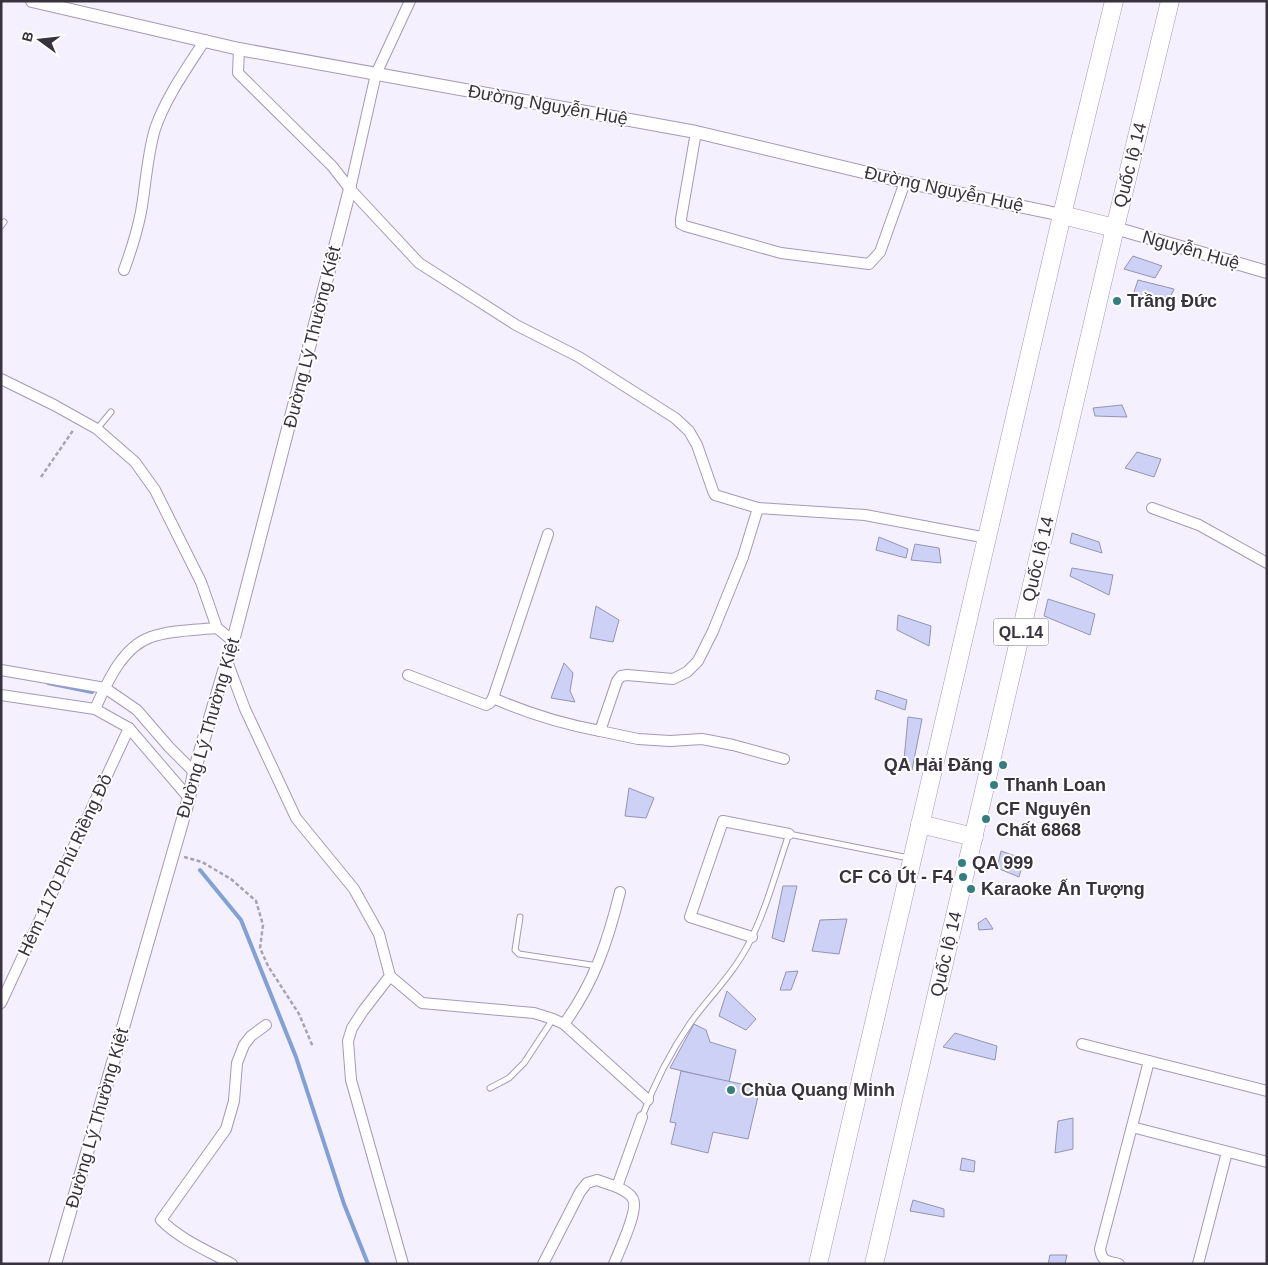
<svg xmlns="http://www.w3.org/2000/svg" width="1268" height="1265" font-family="Helvetica,sans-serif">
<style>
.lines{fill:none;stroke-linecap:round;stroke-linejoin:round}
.stream{stroke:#81a0d5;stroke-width:4}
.building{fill:#ced1f6;stroke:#9294b3}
.service-casing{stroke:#a599b8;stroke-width:7}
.minor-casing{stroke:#a599b8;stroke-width:12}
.tertiary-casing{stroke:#a599b8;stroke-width:14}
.trunk-casing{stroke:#a599b8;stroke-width:19}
.path{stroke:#a8a3b0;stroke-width:2.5;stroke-dasharray:4 2.5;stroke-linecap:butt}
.service{stroke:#fff;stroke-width:5}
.minor{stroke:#fff;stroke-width:10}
.tertiary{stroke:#fff;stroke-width:12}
.trunk{stroke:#fff;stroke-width:18}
.poi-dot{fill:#357e7f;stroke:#fff;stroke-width:2}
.labels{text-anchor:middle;stroke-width:4;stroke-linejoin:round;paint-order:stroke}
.shield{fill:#fff;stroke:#737078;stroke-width:1}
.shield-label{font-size:16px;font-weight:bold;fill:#37323e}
.street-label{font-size:18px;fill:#37323e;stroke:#fff}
.poi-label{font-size:18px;font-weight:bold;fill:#37323e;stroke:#fff;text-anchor:start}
</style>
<rect width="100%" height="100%" fill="#f5f0fd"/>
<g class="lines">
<g class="stream">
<polyline points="48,683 92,692"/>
<polyline points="200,870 241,920 296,1057 344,1204 368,1264"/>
</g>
</g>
<g class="building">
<polygon points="1133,256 1162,266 1155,278 1124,269"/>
<polygon points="1138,280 1174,289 1165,309 1133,295"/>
<polygon points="1122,405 1127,417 1095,416 1093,408"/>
<polygon points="1137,452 1161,459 1154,477 1125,468"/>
<polygon points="1072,533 1099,542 1102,553 1070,543"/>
<polygon points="879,537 908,549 906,558 876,550"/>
<polygon points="915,544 939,548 941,563 911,560"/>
<polygon points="1072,568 1113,575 1109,595 1070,576"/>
<polygon points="1048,599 1095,614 1090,635 1044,616"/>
<polygon points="596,606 619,620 613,642 590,638"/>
<polygon points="898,615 931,626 929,646 897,630"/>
<polygon points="564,663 573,673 570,691 575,702 551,698"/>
<polygon points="877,690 907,700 905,710 875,699"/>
<polygon points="908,717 922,719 912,770 904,760"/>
<polygon points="629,788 654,798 646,818 625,816"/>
<polygon points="1001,851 1024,859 1019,877 997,868"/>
<polygon points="783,886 797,886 784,942 772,938"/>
<polygon points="986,918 993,929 979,930 978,923"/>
<polygon points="847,919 839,954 812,951 820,920"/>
<polygon points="798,971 791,990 780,990 786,972"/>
<polygon points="727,991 756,1019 746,1030 719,1016"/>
<polygon points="694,1024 706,1030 710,1042 736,1050 729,1082 670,1068"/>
<polygon points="955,1033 997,1046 995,1060 943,1047"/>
<polygon points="681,1071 760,1088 748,1139 713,1132 708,1153 671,1144 676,1123 670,1122"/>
<polygon points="1073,1118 1073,1149 1055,1153 1058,1121"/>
<polygon points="962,1158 975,1161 974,1172 960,1170"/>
<polygon points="913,1200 944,1209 944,1217 910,1211"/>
<polygon points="1050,1255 1067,1255 1065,1264 1048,1264"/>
</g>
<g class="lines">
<defs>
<g id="service">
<polyline points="1,226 4,222"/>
<polyline points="97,429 111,412"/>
<polyline points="520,917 515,950 519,954 598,966"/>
<polyline points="490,1088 509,1078 524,1063 553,1019"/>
<path d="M642 1117C654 1084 671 1051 691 1022 710 996 733 974 748 945 766 911 776 871 789 834L909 858"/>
</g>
<g id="minor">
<path d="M239 49 238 73 332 166 350 189 419 263 516 325 579 357 675 418 689 431 697 445 713 491 715 495 758 508 743 557 713 631 698 661 687 672 673 679 627 675 621 676 617 681 600 731C563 724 529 714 493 698"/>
<polyline points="696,132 681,219 681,224 685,226 781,253 869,264 880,252 905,182"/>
<polyline points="350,189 376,74 410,1"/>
<path d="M124 270C131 251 137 232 141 212 146 184 147 156 155 129 166 97 187 68 205 40"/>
<polyline points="1,379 54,405 97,429 135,462 155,490 201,582 217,628 233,641"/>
<polyline points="758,508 865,515 987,538"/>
<polyline points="1152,508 1199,525 1267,563"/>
<polyline points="227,661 245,709 296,818 354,889 379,934 390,976 363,1011 352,1028 348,1041 351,1080 403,1264"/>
<polyline points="1,670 105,688 137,710 169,747 194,772"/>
<polyline points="408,675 486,705 490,703 493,698 548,534"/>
<polyline points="1,695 95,709 129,728 189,798"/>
<path d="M95 709C107 683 122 647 151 637 171 630 196 630 217 628"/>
<polyline points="600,731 638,739 670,741 702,739 733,745 784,759"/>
<polyline points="752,937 690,917 723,821 789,834"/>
<polyline points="390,976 422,1003 534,1013 553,1019 564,1024 648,1100"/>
<polyline points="1,1003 129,728"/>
<path d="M564 1024C594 983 608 941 620 892"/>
<polyline points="1082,1044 1267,1091"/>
<polyline points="1132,1127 1267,1162"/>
<path d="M232 1264C208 1251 181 1240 161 1220L226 1129 234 1101 237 1063 244 1045 251 1036 266 1025"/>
<polyline points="543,1264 580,1192 587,1183 597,1180 617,1187 642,1117"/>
<path d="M614 1264C619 1251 639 1210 633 1199 630 1193 623 1190 617 1187"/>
<path d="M1119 1264C1107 1261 1102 1262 1100 1249L1149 1061"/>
<polyline points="1198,1264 1227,1152"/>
</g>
<g id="tertiary">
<polyline points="32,1 239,49 696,132 905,182 1062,215"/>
<polyline points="1115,228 1267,272"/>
<polyline points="55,1264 189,798 194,772 233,641 350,189"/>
</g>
<g id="trunk">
<polyline points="1062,215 1115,228"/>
<polyline points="920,824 974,837"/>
<polyline points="818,1264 1062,215 1114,1"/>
<polyline points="874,1264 1115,228 1170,1"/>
</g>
</defs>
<use href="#service" class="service-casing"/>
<use href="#minor" class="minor-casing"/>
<use href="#tertiary" class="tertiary-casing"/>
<use href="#trunk" class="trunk-casing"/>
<g class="path">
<polyline points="41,477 74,429"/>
<polyline points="184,857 202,862 231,879 256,901 263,925 260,948 268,966 299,1014 313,1047"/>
</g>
<use href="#service" class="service"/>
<use href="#minor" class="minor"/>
<use href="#tertiary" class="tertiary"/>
<use href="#trunk" class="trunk"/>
</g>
<g class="poi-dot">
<circle cx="1117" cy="301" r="5"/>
<circle cx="1003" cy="765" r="5"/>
<circle cx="994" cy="785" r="5"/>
<circle cx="986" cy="819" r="5"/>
<circle cx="962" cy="863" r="5"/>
<circle cx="963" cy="877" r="5"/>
<circle cx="971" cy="889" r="5"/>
<circle cx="731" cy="1090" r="5"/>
</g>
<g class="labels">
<rect class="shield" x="993.5" y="618.5" width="55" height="27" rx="4"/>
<g class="shield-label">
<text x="1021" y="638">QL.14</text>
</g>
<g class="street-label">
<text transform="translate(548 105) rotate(10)" y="6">Đường Nguyễn Huệ</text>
<text transform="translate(1130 165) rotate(-76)" y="6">Quốc lộ 14</text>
<text transform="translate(944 189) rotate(12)" y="6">Đường Nguyễn Huệ</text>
<text transform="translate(1191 250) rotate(16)" y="6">Nguyễn Huệ</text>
<text transform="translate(312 337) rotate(-76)" y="6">Đường Lý Thường Kiệt</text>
<text transform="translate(1038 559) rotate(-77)" y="6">Quốc lộ 14</text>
<text transform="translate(208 728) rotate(-74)" y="6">Đường Lý Thường Kiệt</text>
<text transform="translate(65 865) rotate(-65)" y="6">Hẻm 1170 Phú Riềng Đỏ</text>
<text transform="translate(946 954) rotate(-77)" y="6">Quốc lộ 14</text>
<text transform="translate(97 1118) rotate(-74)" y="6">Đường Lý Thường Kiệt</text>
</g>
<g class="poi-label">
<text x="1127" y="307">Trầng Đức</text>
<text x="993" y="771" text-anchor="end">QA Hải Đăng</text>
<text x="1004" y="791">Thanh Loan</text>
<text x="996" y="815">CF Nguyên<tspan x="996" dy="21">Chất 6868</tspan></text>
<text x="972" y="869">QA 999</text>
<text x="953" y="883" text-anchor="end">CF Cô Út - F4</text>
<text x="981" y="895">Karaoke Ấn Tượng</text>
<text x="741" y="1096">Chùa Quang Minh</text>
</g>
</g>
<rect width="1268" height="1265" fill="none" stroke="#37323e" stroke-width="5"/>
<g transform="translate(40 40) rotate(285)" stroke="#ffffff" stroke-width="4" paint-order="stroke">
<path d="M0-4L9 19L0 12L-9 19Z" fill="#37323e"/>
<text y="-8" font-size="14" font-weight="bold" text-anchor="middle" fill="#37323e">B</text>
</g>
</svg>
